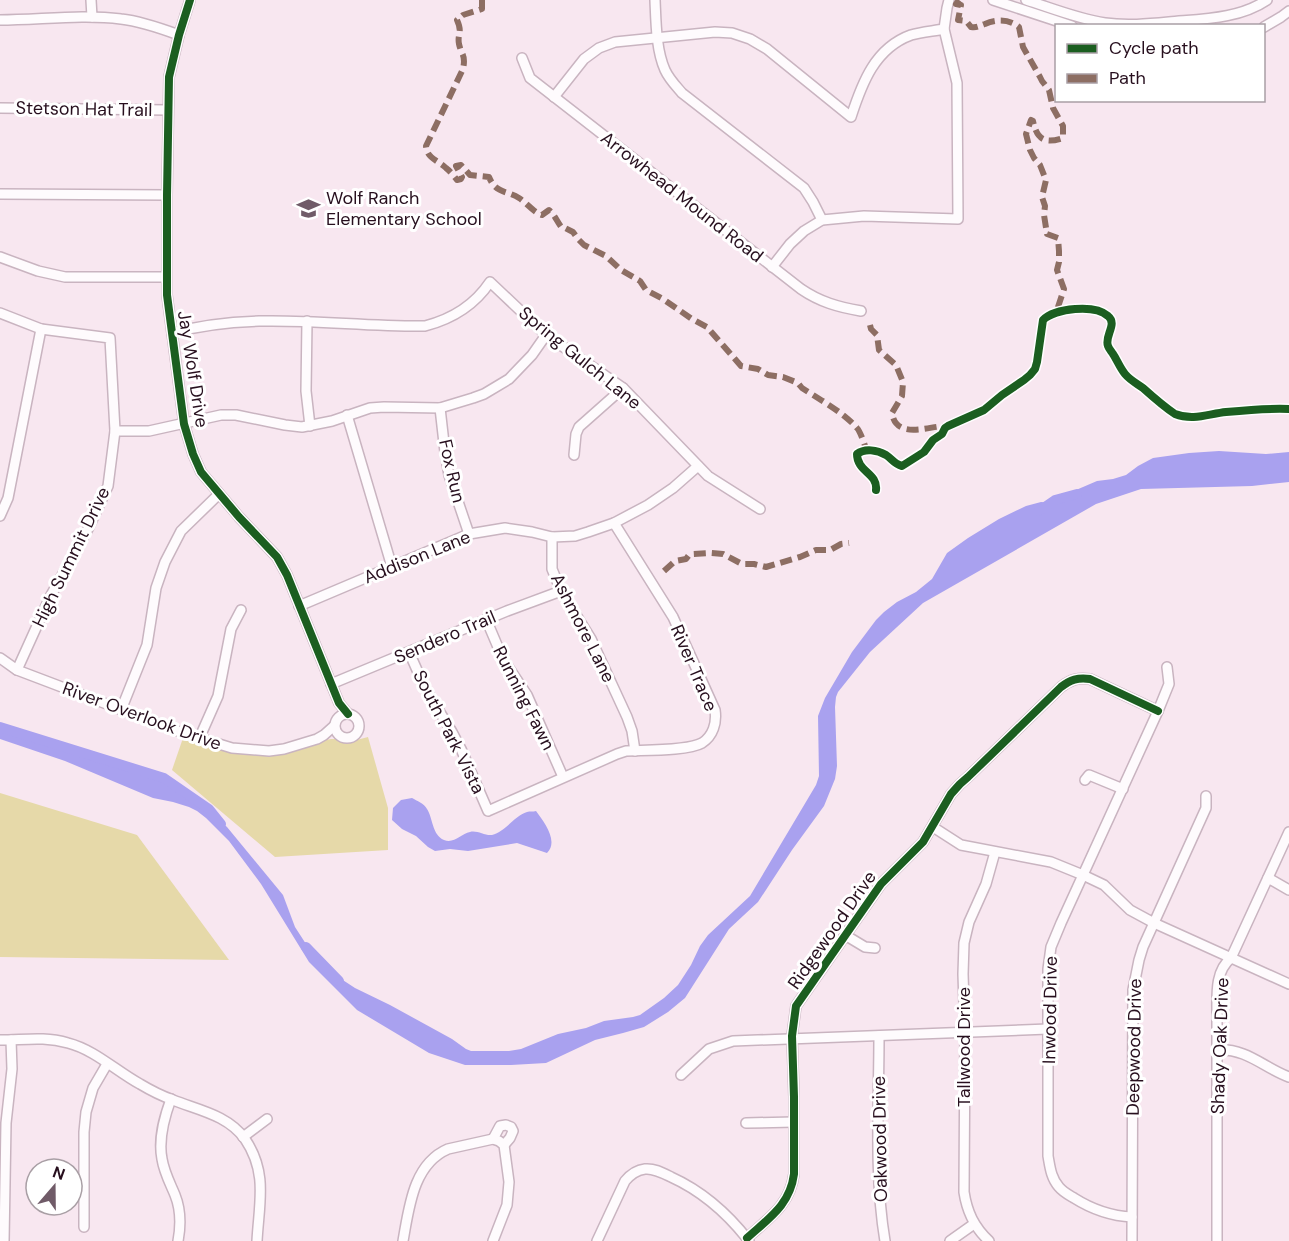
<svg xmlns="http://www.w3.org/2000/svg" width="1289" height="1241" font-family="'DM Sans',sans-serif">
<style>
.green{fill:#e6d9a9}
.water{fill:#a9a1ef}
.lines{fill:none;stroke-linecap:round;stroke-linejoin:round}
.river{stroke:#a9a1ef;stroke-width:10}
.minor-casing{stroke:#c9b4c0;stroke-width:12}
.minor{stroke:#fefbfd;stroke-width:9}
.quiet{stroke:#8d6e63;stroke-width:6;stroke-dasharray:12 6;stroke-linecap:butt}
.cycleway-casing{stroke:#fff;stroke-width:11}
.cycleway{stroke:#1b5e20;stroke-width:8}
.labels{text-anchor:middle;stroke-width:6;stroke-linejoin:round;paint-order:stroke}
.street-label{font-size:18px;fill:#270f1e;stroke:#fff}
.poi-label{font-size:18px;fill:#270f1e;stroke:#fff;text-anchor:start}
</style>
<rect width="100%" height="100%" fill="#f8e7f0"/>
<g class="green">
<polygon points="368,737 388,808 388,850 275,857 172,770 183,738 210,747 238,753 257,754 331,739 340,739 349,742"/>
<polygon points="0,793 137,835 229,960 0,957"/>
</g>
<g class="water">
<polygon points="1219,451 1266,454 1289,452 1289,482 1252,486 1141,489 1096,504 923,603 870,652 838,692 836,697 835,707 837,766 835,779 824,806 792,850 758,902 729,929 685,998 668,1012 644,1027 623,1033 595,1040 546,1063 511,1065 465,1065 429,1053 357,1010 309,962 261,884 229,841 206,818 197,811 189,807 173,802 153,798 65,761 0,739 0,726 127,767 165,782 194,797 227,827 283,895 295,927 317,961 329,971 355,988 390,1005 452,1039 466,1049 471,1051 509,1051 521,1049 558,1034 586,1028 604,1021 633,1017 640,1015 664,998 678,985 691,965 700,946 708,935 750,896 816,785 819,776 818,716 825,698 852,652 876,620 884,612 897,602 916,592 932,579 947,553 968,538 999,519 1026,506 1041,502 1053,503 1058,501 1076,490 1097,481 1113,479 1126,475 1138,466 1153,458 1189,453"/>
<path d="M412 798C417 801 424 803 427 809 433 818 432 835 444 840 454 844 461 834 470 832 477 830 485 836 492 835 505 832 514 816 527 812 530 811 533 812 536 811 544 822 559 841 547 853L517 843 468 851 450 849 435 851 428 847 416 836 402 829 392 820 393 808 401 800Z"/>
</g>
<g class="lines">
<g class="river">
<polyline points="1039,511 1055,500 1077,494"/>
<polyline points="0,727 164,778 209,809 221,824"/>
<polyline points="306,947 339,981"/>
</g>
<defs>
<g id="minor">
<polyline points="91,0 92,17"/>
<polyline points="190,0 179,35 169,77 167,195 167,295 184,424 193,454 201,472 239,517 277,557 287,575 339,703 348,714"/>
<path d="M655 0C656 22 656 50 665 70 669 79 676 86 682 93L804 188 813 202 822 220"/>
<polyline points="993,0 1072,26"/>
<path d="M1026 0C1051 8 1078 19 1105 23 1126 26 1148 24 1169 22 1202 19 1239 19 1267 0"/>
<path d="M0 20C39 20 82 14 121 19 140 21 160 28 179 35"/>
<polyline points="1264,27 1281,17 1289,11"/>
<path d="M522 58 530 78 801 289C820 302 838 307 861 311"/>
<path d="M554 97 584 59 599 48 615 42 715 32 732 33 750 39 767 49 851 117C862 83 875 48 911 35 921 32 934 31 944 29"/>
<polyline points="0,108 168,110"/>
<polyline points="0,194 167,195"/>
<polyline points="0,257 38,271 65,277 166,277"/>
<polyline points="772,267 790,244 804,231 822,220 864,216 958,219 957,83 944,29 947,8 949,0"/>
<polyline points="0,313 41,329 110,338 115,431 108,486 89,527 50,597 17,670"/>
<polyline points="307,321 306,391 310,426"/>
<path d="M172 333C257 310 339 327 425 326 452 319 474 306 490 282L546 335 623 388 708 476 760 509"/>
<polyline points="440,408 445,452 449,475 469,534"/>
<polyline points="347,415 392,567"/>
<polyline points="115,431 149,431 221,415 236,415 285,425 302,427 332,421 370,408 384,407 440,408 473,398 484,394 509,379 532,355 546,335"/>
<polyline points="574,455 576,434 579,427 623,388"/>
<polyline points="0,516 8,498 41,329"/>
<polyline points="552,537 552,569 561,591 591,639 627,717 632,731 635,751"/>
<polyline points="299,606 469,534 505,528 532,532 552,537 575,536 588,532 614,523 648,505 673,488 698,466"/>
<polyline points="486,619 503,659 527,695 563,777"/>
<path d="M409 652 425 688 452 732 461 749 488 811 617 754 626 751C644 750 688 751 702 743 713 736 717 723 715 710L673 617 614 523"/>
<polyline points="0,658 17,670 183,733 232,748 269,751 284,749 317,739 324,735 334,726"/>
<polyline points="331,684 507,611 561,591"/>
<polyline points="121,710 147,645 156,588 165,562 181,531 219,494"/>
<circle cx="347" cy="726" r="12"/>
<polyline points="199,739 218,696 231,629 241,610"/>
<polyline points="1085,780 1089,775 1123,789"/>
<polyline points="933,827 961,845 1051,862 1083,875 1104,885 1130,910 1154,923 1289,984"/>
<polyline points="1268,878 1289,890"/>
<polyline points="845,935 865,947 875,948"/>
<path d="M879 1036C879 1102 874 1176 885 1241"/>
<path d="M0 1040C24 1040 44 1036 68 1043 95 1050 116 1071 140 1084 150 1090 162 1096 173 1100 198 1110 228 1115 245 1139 268 1173 259 1203 257 1241"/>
<path d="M1217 1050C1247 1048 1264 1068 1289 1077"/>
<polyline points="681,1075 709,1049 733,1041 1048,1029"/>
<path d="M171 1099C164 1118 158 1139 162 1159 164 1172 170 1183 175 1195 181 1210 181 1225 178 1241"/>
<polyline points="746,1123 794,1122"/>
<polyline points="243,1137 267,1119"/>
<polyline points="493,1139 500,1126 506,1125 511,1127 513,1131 510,1138 504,1145"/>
<path d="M1132 1217C1110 1216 1093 1210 1074 1198 1069 1195 1063 1192 1059 1187 1051 1178 1050 1167 1048 1156V969L1051 947 1061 923 1158 711 1169 684 1167 667"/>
<polyline points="84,1227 84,1132 86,1112 93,1088 107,1064"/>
<path d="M747 1238C769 1218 790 1205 794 1174V1097L792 1036 796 1006 881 884 923 842 951 794 960 784 968 777 1061 687C1070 680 1078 677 1090 679L1158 711"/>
<polyline points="4,1241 6,1123 12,1069 11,1040"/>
<path d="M403 1241C409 1208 413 1164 448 1149L493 1139 499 1141 504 1145 509 1182 507 1205 493 1241"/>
<path d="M597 1241 625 1181C630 1175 637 1170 645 1169 654 1168 663 1173 671 1177 702 1191 728 1214 749 1241"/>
<polyline points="950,1241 974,1224"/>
<path d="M989 1241C974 1227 967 1212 964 1192L965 1033 963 974 964 943 969 922 986 884 995 852"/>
<polyline points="1132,1241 1133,990 1139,960 1143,947 1206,808 1206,796"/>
<path d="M1217 1241V1013C1217 994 1215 971 1231 958L1289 832"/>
</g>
</defs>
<use href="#minor" class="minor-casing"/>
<use href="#minor" class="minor"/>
<g class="quiet">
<path d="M482 0V9L463 15 457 20C463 33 457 34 459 44 462 57 466 54 463 69L426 146C427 159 438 160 446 168 450 171 454 176 457 180L461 179 462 177 456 166 461 165 470 175 489 177C496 194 506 190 519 198 527 203 533 212 542 215L549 210C555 215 557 222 562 228H565L573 232 578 239 584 245 606 256 621 270 640 281 646 290 663 299 692 319 707 327 741 366 758 369 768 375 783 377 798 383 802 388C819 399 843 412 857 428 860 431 865 445 866 449"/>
<path d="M959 0 956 4 961 5 958 20 966 21 971 27C977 28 979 26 985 24 996 19 1009 19 1019 27L1023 47 1040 77 1042 81 1049 90 1053 108 1063 126V138C1045 144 1037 140 1033 121L1031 120 1026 134 1030 150 1034 158 1040 165 1046 180 1042 197 1045 206 1044 215 1047 234 1058 238 1059 251V262L1057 270 1064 289 1057 310"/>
<path d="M870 325 871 329 877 335 879 350 896 365 903 382 902 396 892 413C896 441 931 425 948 426"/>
<polyline points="664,571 675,561 686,559 689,555 693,554 711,553 723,554 742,564 754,564 766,567 800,557 816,550 830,550 841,544 849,543"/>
</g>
<defs>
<g id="cycleway">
<polyline points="190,0 179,35 169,77 167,195 167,295 184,424 193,454 201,472 239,517 277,557 287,575 339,703 348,714"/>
<path d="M876 490C878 473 857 472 857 454 865 448 877 450 886 455 892 459 894 464 902 466L924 452 933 440 942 434 945 428 948 426 984 410 1002 395 1024 380 1030 375 1035 369 1037 362 1043 320C1055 308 1095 304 1108 316 1118 324 1104 336 1108 346 1109 349 1112 352 1113 354 1117 360 1120 368 1125 374 1130 380 1136 383 1143 388 1153 397 1163 406 1175 414 1193 421 1208 414 1226 412 1247 410 1268 408 1289 409"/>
<path d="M747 1238C769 1218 790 1205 794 1174V1097L792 1036 796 1006 881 884 923 842 951 794 960 784 968 777 1061 687C1070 680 1078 677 1090 679L1158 711"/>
</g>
</defs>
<use href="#cycleway" class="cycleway-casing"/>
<use href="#cycleway" class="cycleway"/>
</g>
<defs>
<symbol id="school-bare" viewBox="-9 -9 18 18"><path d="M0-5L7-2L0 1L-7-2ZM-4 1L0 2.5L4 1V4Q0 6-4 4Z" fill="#705b68" stroke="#fff" stroke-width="2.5" paint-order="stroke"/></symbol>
</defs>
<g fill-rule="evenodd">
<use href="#school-bare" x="292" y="192" width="33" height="33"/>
</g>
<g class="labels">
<g class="street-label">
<text transform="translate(84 109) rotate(1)" y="6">Stetson Hat Trail</text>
<text transform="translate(682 197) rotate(38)" y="6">Arrowhead Mound Road</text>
<text transform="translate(580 358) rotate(39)" y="6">Spring Gulch Lane</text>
<text transform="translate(193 369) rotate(81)" y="6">Jay Wolf Drive</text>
<text transform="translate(452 471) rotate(77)" y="6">Fox Run</text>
<text transform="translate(71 557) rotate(-64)" y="6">High Summit Drive</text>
<text transform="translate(417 557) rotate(-22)" y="6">Addison Lane</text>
<text transform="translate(583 628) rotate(63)" y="6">Ashmore Lane</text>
<text transform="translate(445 637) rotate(-23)" y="6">Sendero Trail</text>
<text transform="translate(694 668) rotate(67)" y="6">River Trace</text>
<text transform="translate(524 698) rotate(63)" y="6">Running Fawn</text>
<text transform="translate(142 716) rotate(20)" y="6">River Overlook Drive</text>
<text transform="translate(449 732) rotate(63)" y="6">South Park Vista</text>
<text transform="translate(832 930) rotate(-55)" y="6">Ridgewood Drive</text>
<text transform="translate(1050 1010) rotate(-89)" y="6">Inwood Drive</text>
<text transform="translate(1220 1046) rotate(-88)" y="6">Shady Oak Drive</text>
<text transform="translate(964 1047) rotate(-90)" y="6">Tallwood Drive</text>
<text transform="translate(1134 1047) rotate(-89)" y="6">Deepwood Drive</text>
<text transform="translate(880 1139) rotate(-91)" y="6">Oakwood Drive</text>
</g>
<g class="poi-label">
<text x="326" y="204">Wolf Ranch<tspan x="326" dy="21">Elementary School</tspan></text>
</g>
</g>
<rect x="1055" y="24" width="210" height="78" fill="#ffffff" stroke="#a99fa5" stroke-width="1.5"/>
<rect x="1067" y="44" width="30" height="9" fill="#1b5e20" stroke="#a99fa5" stroke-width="1.5"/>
<text x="1109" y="54" font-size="18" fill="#270f1e">Cycle path</text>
<rect x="1067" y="74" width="30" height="9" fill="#8d6e63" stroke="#a99fa5" stroke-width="1.5"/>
<text x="1109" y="84" font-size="18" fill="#270f1e">Path</text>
<g transform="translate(54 1187) rotate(20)"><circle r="28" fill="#ffffff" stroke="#a99fa5" stroke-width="1.5"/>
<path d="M0-4.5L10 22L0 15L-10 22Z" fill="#705b68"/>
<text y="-9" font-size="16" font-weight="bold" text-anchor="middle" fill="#270f1e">N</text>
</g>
</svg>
